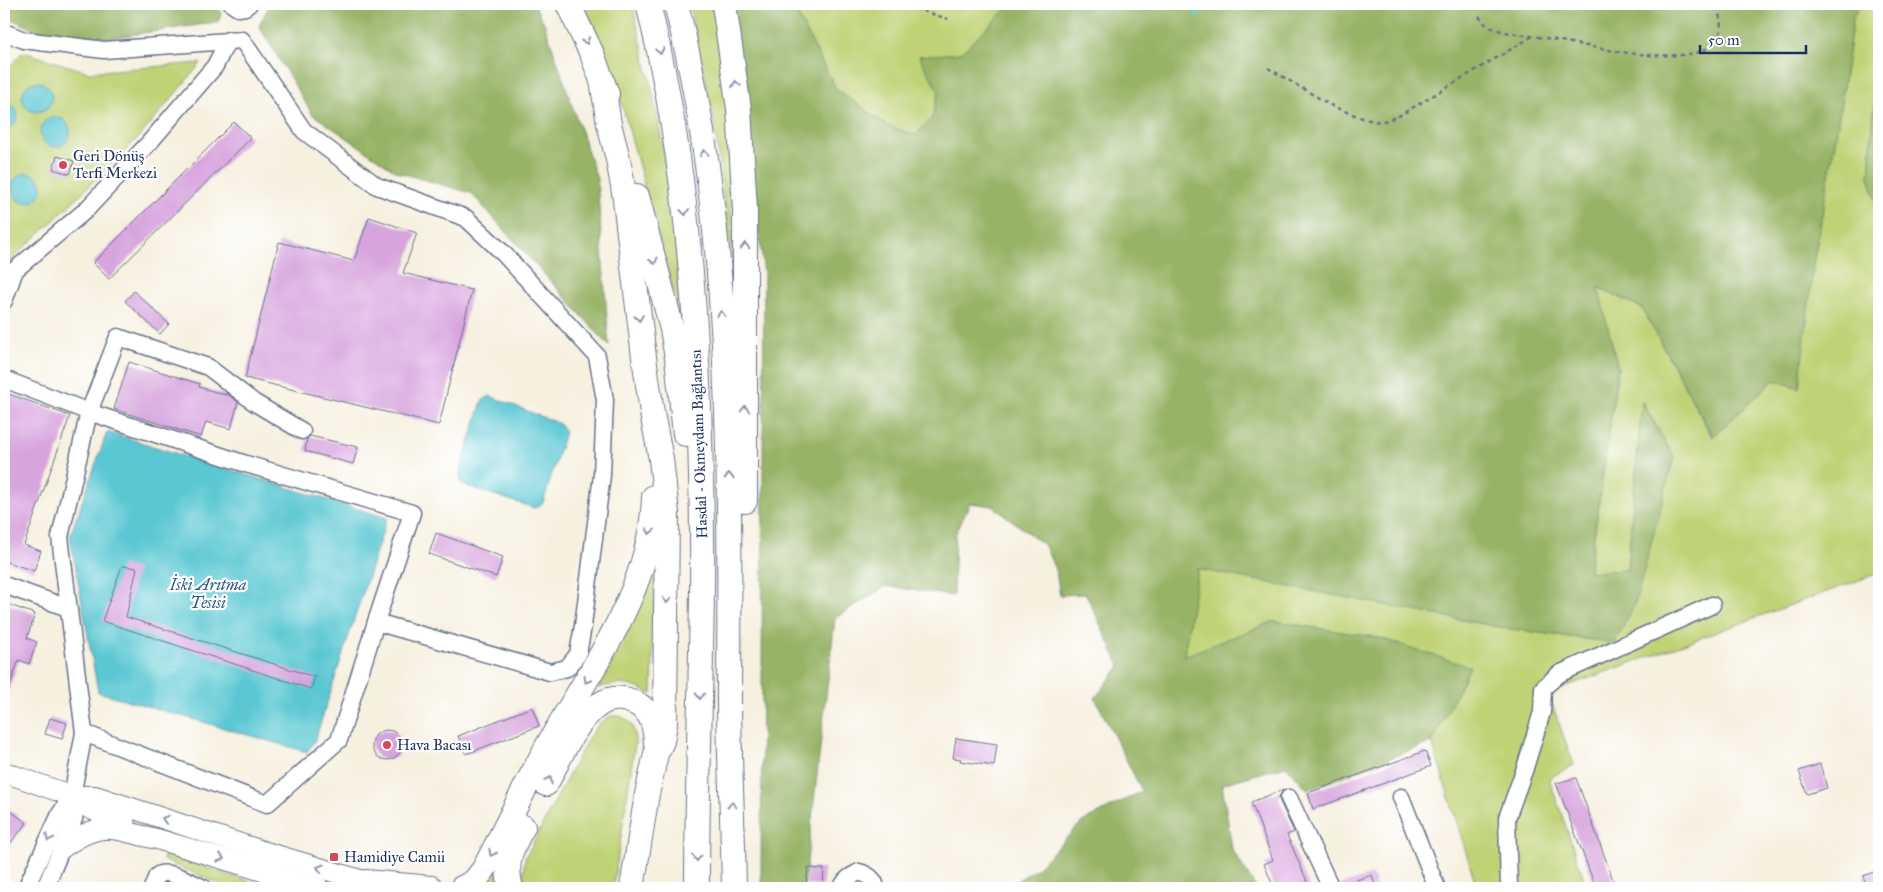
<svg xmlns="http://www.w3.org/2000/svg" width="1883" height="892" font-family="'IM FELL Great Primer',serif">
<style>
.green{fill:#bfd275;stroke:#6d806a}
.forest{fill:#97b466;stroke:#597262}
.water{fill:#5ac7d3;stroke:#3a7b98}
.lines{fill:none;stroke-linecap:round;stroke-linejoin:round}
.stream{stroke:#5ac7d3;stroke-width:4.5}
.building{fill:#d7a4de}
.minor-casing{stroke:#68738b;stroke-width:19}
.major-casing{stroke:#68738b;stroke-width:22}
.highway-casing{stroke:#68738b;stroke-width:26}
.path{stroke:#68738b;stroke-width:2.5;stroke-dasharray:4 4;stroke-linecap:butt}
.minor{stroke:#fff;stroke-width:16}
.major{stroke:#fff;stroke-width:20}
.highway{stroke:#fff;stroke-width:24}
.oneway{stroke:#8d97ae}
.poi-dot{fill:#d1495b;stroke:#fff;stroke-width:2}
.labels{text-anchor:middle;stroke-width:4.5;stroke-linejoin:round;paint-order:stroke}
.poi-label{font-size:15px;fill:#1b2f5e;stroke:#fff;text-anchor:start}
.street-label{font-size:15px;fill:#1b2f5e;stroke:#fff}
.water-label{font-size:16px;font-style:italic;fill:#2e5d81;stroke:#fff}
</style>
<rect width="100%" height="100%" fill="#fff"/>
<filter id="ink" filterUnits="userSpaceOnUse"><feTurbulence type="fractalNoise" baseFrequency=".02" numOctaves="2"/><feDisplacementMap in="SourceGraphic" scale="10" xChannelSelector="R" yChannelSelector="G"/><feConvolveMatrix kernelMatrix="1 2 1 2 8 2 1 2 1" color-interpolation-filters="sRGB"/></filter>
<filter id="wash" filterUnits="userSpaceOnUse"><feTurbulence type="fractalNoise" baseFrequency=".0096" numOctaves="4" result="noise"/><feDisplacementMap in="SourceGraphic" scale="20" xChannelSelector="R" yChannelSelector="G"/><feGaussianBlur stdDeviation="1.12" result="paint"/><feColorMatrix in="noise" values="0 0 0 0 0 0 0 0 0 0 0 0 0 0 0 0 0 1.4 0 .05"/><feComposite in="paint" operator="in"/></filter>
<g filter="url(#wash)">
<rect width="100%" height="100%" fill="#f6f0df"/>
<g class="green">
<path d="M584 4H632C651 81 668 159 675 237 678 264 679 291 681 318L615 79Z"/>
<polygon points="689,4 711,4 714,16 727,113 735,284 713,116"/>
<polygon points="792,4 1004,4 1006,9 939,92 932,118 915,135 888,126 836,89"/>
<polygon points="1860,4 1879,4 1879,49 1869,176 1879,213 1879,573 1548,693 1574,765 1549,778 1587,888 1477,888 1432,742 1470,666 1183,657 1198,569 1504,628 1615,643 1674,457 1643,403 1627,571 1589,572 1618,368 1597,287 1642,308 1712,437 1774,380 1814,259 1836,136 1853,18"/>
<polygon points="23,52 88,72 201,63 140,136 51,223 15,256 4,290 4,73"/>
<path d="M655 560 652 694C629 684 623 681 598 688 623 647 640 605 655 560Z"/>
<path d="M610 716C631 715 635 726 635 744L613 888H527L523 874 525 858 589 737 600 723Z"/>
<polygon points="164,854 271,888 229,888 163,860"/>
<polygon points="496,863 499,888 477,888"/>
</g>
<g class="forest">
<polygon points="4,4 216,4 221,12 219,22 109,38 36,30 4,16"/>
<polygon points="270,4 534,4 545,25 597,179 609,346 471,193 397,172 312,114 259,26"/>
<polygon points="727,4 792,4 836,89 888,126 915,135 932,118 939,92 919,56 961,53 1006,9 1004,4 1860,4 1853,18 1836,136 1814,259 1799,388 1774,380 1713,437 1642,308 1598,287 1618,368 1589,572 1627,570 1642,402 1674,457 1635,604 1615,643 1504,628 1198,569 1184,656 1274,621 1380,638 1470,667 1432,742 1308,790 1286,766 1222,784 1232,849 1256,888 1006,888 1037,868 1082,822 1142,791 1095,698 1120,666 1086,594 1060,595 1056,572 1045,546 993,506 970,503 955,535 953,596 886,586 835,618 804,888 761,888 764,273 741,90"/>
<polygon points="1879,49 1879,213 1869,176"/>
</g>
<g class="water">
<circle cx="37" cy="97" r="15"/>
<path d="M4 100C22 104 22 125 5 130Z"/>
<circle cx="55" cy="132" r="15"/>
<circle cx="27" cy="188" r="15"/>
<polygon points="490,396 560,424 565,432 543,503 534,508 461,484 460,472 482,401"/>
<polygon points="107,432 387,518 315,740 307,752 98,692 70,536"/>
</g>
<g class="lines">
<polyline class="stream" points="1197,15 1203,4"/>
</g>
<g id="blocks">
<g class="building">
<polygon points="234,122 251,138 109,279 93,263"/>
<polygon points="57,156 74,161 70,174 53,169"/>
<polygon points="369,217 417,233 403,273 472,290 439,425 245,378 279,242 354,261"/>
<polygon points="134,291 169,324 160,334 125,301"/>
<polygon points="129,362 200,384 199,387 226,395 226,393 238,402 231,429 206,422 201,437 114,409"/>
<polygon points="9,394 70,416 24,545 41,551 34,571 4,561 4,408"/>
<polygon points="310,436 358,447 353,464 305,451 307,439"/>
<polygon points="436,533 503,557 496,577 429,554"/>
<polygon points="122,566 137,568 126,617 315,677 311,689 102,621"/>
<polygon points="4,603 35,614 27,638 37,642 29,664 19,660 5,699 4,698"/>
<polygon points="532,707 539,726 466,754 458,736"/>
<polygon points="50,718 67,723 62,739 45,734"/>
<circle cx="387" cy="745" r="15"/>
<polygon points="956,738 997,744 994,766 960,761 961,759 953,758"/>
<polygon points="1425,751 1431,766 1313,809 1308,793"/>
<polygon points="1820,764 1827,788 1807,794 1799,771"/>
<polygon points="1576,778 1616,888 1596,888 1556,783"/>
<polygon points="1283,790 1279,797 1280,802 1294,832 1287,835 1310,888 1274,888 1264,864 1273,860 1251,802"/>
<polygon points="4,806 27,823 4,851"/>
<polygon points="808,868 824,869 823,886 806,885"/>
<polygon points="1879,870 1879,888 1867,888 1863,876"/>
<polygon points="1372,875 1376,888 1341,888 1340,885"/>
</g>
</g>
</g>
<g filter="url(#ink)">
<use href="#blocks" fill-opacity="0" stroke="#68738b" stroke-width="1"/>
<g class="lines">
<defs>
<g id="minor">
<polyline points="232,4 238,8 245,7 249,4"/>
<polyline points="4,32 24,40 104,50 242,40 304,131 377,186 466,218 504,254 597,356 605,400 602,475 583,626 578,654 567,668 550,672 376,622 412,513 246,464 89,412 60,537 84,733 72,796 60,814 26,888"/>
<polyline points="4,301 15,270 86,210 149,143 215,66 228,40"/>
<polyline points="4,379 89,412 118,337 208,367 255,403 302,431"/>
<polyline points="4,585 68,608"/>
<polyline points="84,733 267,804 339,740 376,622"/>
<polyline points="1401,797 1437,888"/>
<polyline points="1289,798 1331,888"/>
<polyline points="45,888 74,819 75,807 72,796"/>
<path d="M152 888C154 885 155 879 157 876 165 867 194 884 204 888"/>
<path d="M842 888C844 879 852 876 859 872 867 874 875 879 876 888"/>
<polyline points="1509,888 1507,818 1525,768 1542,712 1543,688 1559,674 1712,605"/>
</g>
<g id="major">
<polyline points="4,772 72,796 95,796 259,850 381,886"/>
<polyline points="72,796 82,805 125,824"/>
<path d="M62 848C104 818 112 830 157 839L319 888"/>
</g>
<g id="highway">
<polyline points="568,4 592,54 607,94"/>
<path d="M648 4C681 135 694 271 699 406 701 467 703 528 702 589 701 689 697 789 697 888"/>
<path d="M676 4C733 229 730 466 729 696 729 760 733 824 734 888"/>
<polyline points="724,4 739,109 745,209 745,501"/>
<polyline points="602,80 609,124 618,159 624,192 644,357 652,413 661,459 667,513 665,724 662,741 656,754 647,794 632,888"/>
<polyline points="637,196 672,329 677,358 685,434"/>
<path d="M546 784C563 753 591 678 637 704 652 712 655 726 656 743"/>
<polyline points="366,882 431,888"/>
<path d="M462 888 474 882 484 869C506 827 526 784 549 743 593 665 651 590 654 497"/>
<path d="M511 888C504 864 511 848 523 827"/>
</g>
</defs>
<use href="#minor" class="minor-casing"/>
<use href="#major" class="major-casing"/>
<use href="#highway" class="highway-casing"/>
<g class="path">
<polyline points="900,4 948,19"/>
<path d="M1479 16C1482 21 1485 24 1490 27 1508 35 1531 35 1550 39 1596 47 1643 60 1690 54 1699 53 1711 48 1717 40 1725 30 1719 14 1716 4"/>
<polyline points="1268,68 1334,107 1365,119 1380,122 1397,117 1533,36"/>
</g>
<use href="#minor" class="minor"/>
<use href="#major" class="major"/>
<use href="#highway" class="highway"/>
</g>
<defs><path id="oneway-chevron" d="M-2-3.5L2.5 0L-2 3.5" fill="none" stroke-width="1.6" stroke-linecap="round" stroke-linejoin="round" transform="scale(1.25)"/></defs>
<g class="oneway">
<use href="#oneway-chevron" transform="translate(586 41) rotate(66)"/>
<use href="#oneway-chevron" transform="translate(660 51) rotate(79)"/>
<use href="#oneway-chevron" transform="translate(736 84) rotate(-98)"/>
<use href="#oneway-chevron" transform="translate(704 153) rotate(-99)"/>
<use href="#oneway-chevron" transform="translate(685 212) rotate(83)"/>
<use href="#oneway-chevron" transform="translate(745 246) rotate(-91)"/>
<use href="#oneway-chevron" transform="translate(654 261) rotate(75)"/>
<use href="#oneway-chevron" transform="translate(721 314) rotate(-93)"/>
<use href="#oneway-chevron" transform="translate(639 318) rotate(83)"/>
<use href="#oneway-chevron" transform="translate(745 409) rotate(-90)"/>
<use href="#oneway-chevron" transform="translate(729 476) rotate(-91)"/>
<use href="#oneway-chevron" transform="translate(650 531) rotate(101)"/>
<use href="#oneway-chevron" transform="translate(667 600) rotate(91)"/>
<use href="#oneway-chevron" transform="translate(587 680) rotate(120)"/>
<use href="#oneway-chevron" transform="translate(700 696) rotate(91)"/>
<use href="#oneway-chevron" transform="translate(549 780) rotate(-62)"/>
<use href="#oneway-chevron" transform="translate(732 805) rotate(-92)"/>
<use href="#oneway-chevron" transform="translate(165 819) rotate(-162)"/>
<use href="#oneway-chevron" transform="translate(49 838) rotate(115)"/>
<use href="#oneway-chevron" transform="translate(492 853) rotate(117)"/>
<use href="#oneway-chevron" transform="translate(221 858) rotate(17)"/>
<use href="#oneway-chevron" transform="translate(697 858) rotate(91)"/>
<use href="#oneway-chevron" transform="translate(320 868) rotate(-163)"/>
</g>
</g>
<g class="poi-dot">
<circle cx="63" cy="165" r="5"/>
<circle cx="387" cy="745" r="5"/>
<rect x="329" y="852" width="10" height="10" rx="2.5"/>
</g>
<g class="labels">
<g class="poi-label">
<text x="73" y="161">Geri Dönüş<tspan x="73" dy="17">Terfi Merkezi</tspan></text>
<text x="397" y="750">Hava Bacası</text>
<text x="344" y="862">Hamidiye Camii</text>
</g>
<g class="street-label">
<text transform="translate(699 444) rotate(-92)" y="5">Hasdal - Okmeydanı Bağlantısı</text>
</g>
<g class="water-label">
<text x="208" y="590">İski Arıtma<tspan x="208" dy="18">Tesisi</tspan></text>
</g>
</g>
<rect width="1883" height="892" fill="none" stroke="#fff" stroke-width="20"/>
<path d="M1700 45v8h106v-8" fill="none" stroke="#1b2f5e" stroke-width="2.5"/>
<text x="1708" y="45" font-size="15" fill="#1b2f5e" stroke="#ffffff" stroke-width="4" paint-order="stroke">50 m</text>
</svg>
